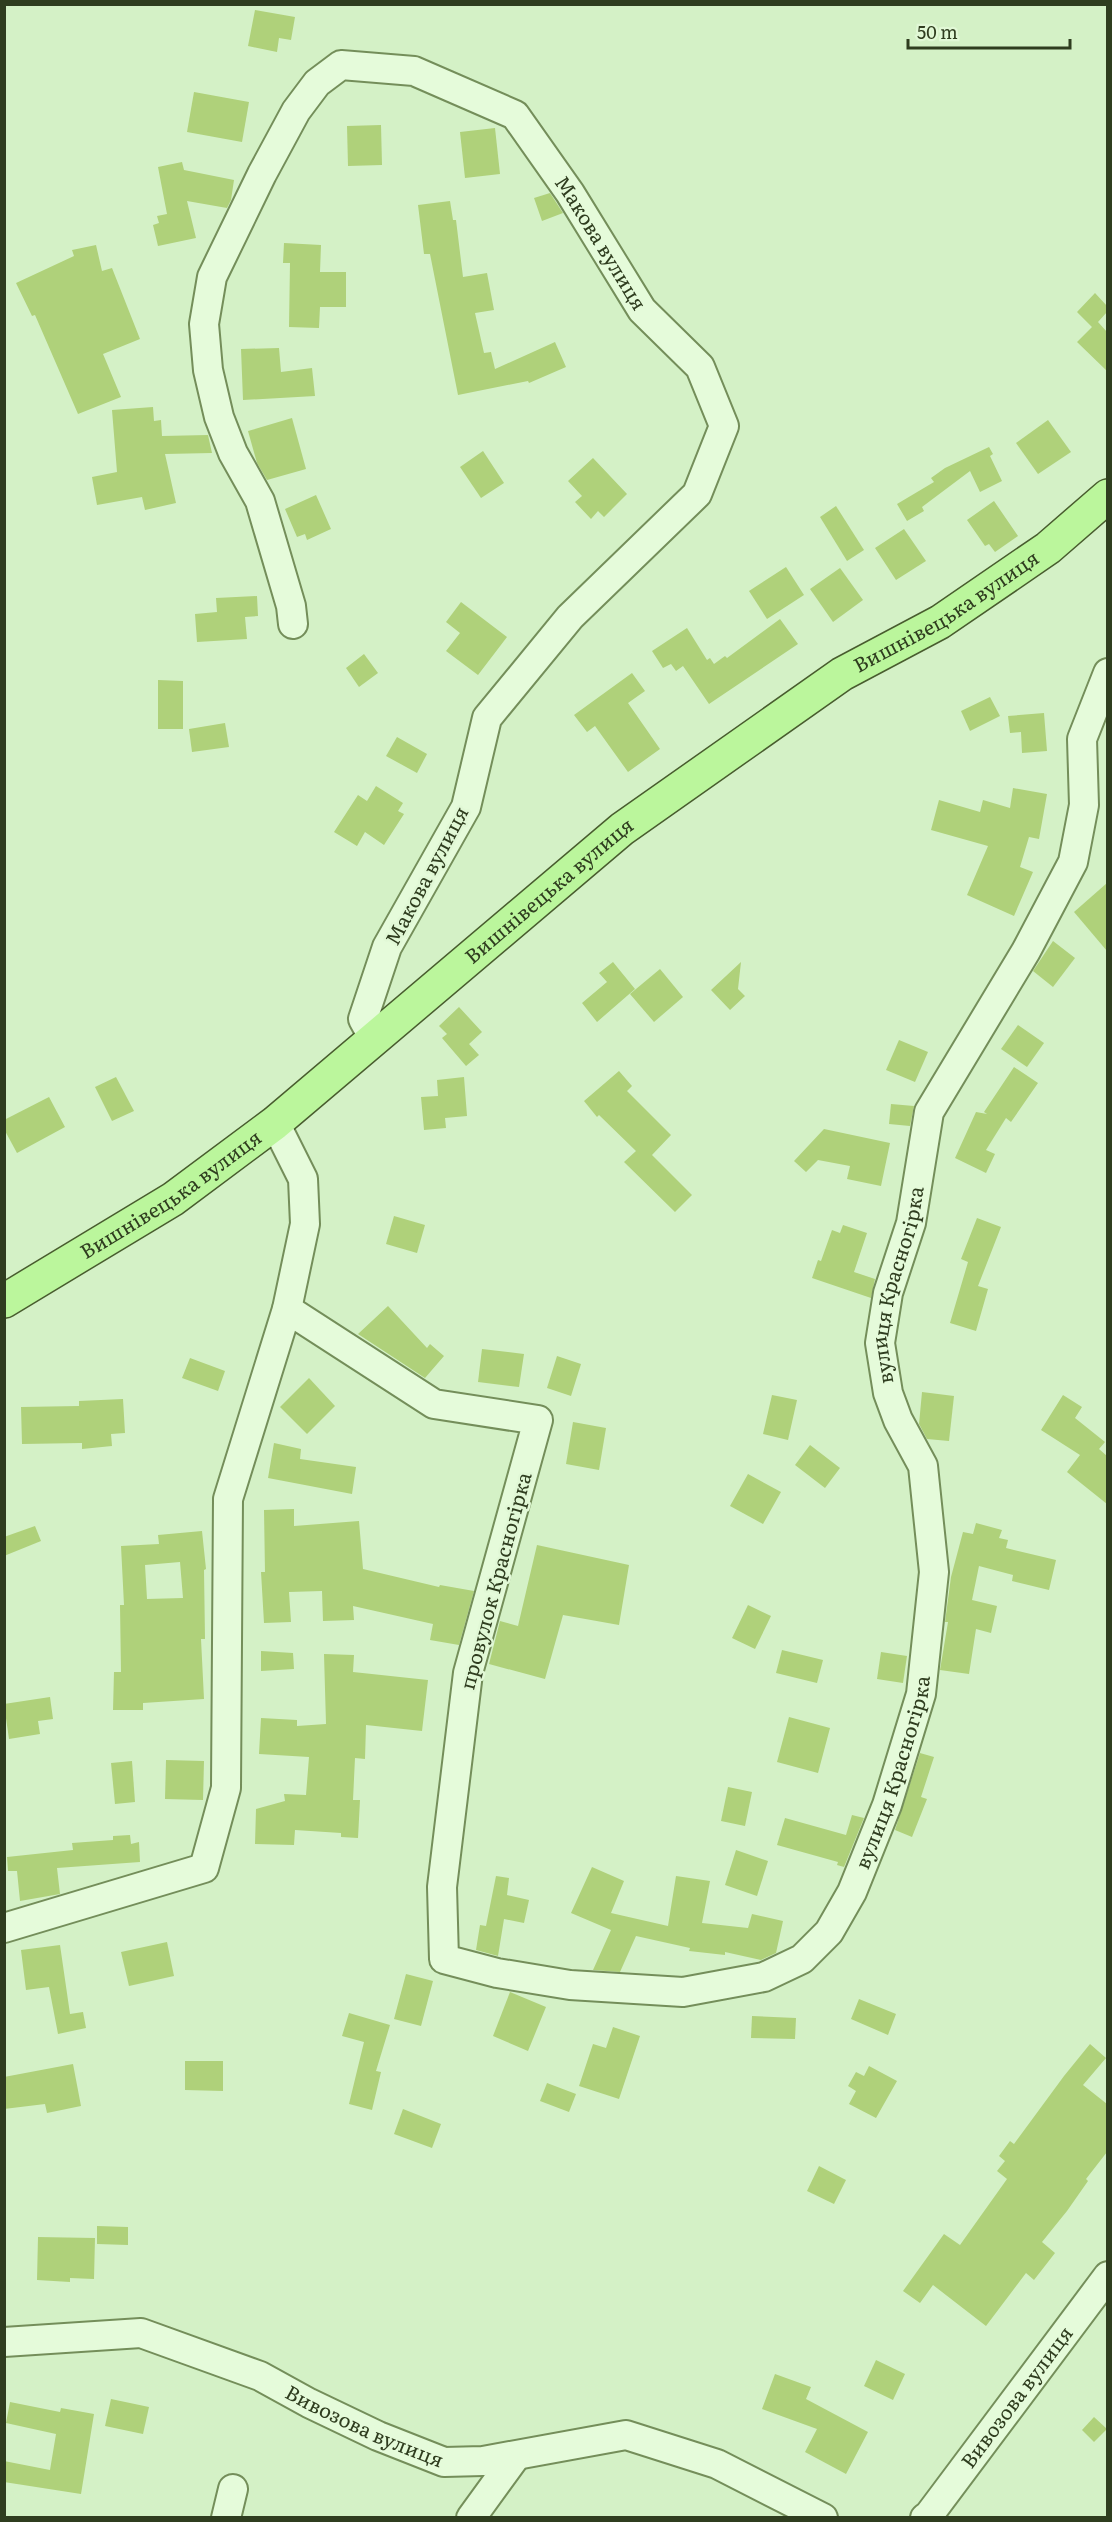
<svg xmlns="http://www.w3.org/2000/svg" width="1112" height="2522" font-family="Literata,serif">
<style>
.building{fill:#afd17a;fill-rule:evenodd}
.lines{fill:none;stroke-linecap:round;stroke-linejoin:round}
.minor-casing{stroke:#748e5a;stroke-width:32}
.major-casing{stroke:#485c2e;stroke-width:36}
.minor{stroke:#e5fbda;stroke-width:28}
.major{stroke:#bbf69c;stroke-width:33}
.labels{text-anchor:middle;stroke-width:5;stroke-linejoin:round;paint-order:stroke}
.street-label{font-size:20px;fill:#2f3d1f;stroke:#e1f8d6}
</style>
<rect width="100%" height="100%" fill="#d4f1c6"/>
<g class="building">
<polygon points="255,10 295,17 291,40 279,38 277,52 248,46"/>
<polygon points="194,92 249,102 242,142 187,132"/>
<polygon points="381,125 382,165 348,166 347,126"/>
<polygon points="495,128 500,174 465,178 460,132"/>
<polygon points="182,162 184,170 234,180 231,200 227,208 187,201 196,238 158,246 153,225 159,223 157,216 167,214 158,167"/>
<polygon points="550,193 563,213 542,221 534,198"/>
<polygon points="450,201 453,220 456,220 463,277 487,273 494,310 475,313 484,353 491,352 495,369 555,342 566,367 529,383 528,381 458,395 430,254 424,254 418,205"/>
<polygon points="284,243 321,245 320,272 346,272 346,307 320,307 319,328 289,327 290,263 283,263"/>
<polygon points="96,245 102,271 112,268 140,339 103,354 121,397 78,414 35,315 32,316 16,283 74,256 72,250"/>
<polygon points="1095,293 1107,306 1107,312 1098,322 1107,332 1107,371 1077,342 1092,327 1077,312"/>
<polygon points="279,348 281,372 312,368 315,396 243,400 241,349"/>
<polygon points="153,407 154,421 161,420 162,436 208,435 212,453 165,454 176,503 145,510 142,497 97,505 92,477 117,472 112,410"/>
<polygon points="292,418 306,469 267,480 257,463 248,431"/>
<polygon points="1048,420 1071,452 1038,474 1016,443"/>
<polygon points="989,447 993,454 990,456 1002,481 980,492 970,471 922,507 924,511 907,521 897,504 934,482 931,478 945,468"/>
<polygon points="483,451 504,483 481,498 460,467"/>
<polygon points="593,458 627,494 604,517 598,511 591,519 575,502 582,496 568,481"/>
<polygon points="316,495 331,529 307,540 305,534 297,537 285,509"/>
<polygon points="994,501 1018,536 995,552 989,544 985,546 967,520"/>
<polygon points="836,506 864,550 847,561 820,517"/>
<polygon points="904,529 926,561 896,580 875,548"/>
<polygon points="786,567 804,595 767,619 749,591"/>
<polygon points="840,568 863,600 833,622 810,589"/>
<polygon points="257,596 258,616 245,617 247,639 197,642 195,614 217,612 216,598"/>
<polygon points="461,602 507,637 478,675 446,651 460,633 446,622"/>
<polygon points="780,619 798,644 709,704 683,666 676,671 671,664 663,668 652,651 687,628 707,660 710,658 714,664 725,656 727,658"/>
<polygon points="364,654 378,673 359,687 346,668"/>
<polygon points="632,673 645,691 628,703 660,749 628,772 595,726 587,732 574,715"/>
<polygon points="158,680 183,681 183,729 158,729"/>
<polygon points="990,697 1000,716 970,731 961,711"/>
<polygon points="1044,713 1047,751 1022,753 1021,732 1010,733 1008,716"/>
<polygon points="225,723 229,747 192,752 189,729"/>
<polygon points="397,737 427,754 417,773 386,756"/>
<polygon points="376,786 403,803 398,811 404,814 384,845 365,832 357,846 334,832 358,795 367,801"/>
<polygon points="1013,788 1047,794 1039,839 1029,837 1020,867 1033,872 1014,916 967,895 988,846 931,830 939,800 980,812 983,800 1010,808"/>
<polygon points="1107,883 1107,951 1074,912"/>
<polygon points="1053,941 1075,958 1053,987 1033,971"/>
<polygon points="613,962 635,989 597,1022 582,1003 607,982 599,973"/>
<polygon points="741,962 738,989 745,996 730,1010 711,990"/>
<polygon points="660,969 683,997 654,1022 630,994"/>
<polygon points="459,1007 482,1032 469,1044 479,1055 466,1066 442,1038 447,1034 439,1026"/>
<polygon points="1018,1025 1044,1043 1027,1067 1001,1049"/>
<polygon points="899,1040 928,1052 915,1082 886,1070"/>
<polygon points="1014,1067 1038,1083 1011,1122 1006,1118 986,1150 995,1154 986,1173 955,1158 976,1112 987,1114 984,1112"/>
<polygon points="619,1071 632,1086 627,1091 671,1135 652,1155 692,1195 675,1212 624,1162 636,1151 599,1115 597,1117 584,1101"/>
<polygon points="116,1077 134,1111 112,1121 95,1087"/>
<polygon points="464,1077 467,1116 445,1118 446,1128 424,1130 421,1097 438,1096 437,1080"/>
<polygon points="49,1097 65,1127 17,1153 4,1129 4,1120"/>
<polygon points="891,1104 914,1106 910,1126 889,1124"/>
<polygon points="824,1129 890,1143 881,1186 847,1179 850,1166 818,1160 806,1172 794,1161"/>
<polygon points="394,1216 425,1225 417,1253 386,1244"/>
<polygon points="977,1218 1001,1227 978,1286 988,1289 976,1331 950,1323 968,1262 961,1259"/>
<polygon points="843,1225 867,1233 854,1272 875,1279 871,1298 812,1278 818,1260 821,1261 832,1230 840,1233"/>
<polygon points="388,1306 427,1348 430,1344 444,1356 425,1378 358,1334"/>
<polygon points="482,1349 524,1354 519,1387 478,1382"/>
<polygon points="557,1356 581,1364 571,1396 547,1388"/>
<polygon points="190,1358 225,1371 218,1391 182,1378"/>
<polygon points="309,1378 335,1406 307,1434 280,1407"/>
<polygon points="922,1392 954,1396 949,1441 927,1439 919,1424"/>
<polygon points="772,1395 797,1400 788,1440 763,1434"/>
<polygon points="1063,1395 1082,1407 1075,1418 1105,1442 1099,1449 1107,1456 1107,1504 1067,1472 1080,1455 1041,1430"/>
<polygon points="123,1399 125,1433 111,1434 112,1446 82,1449 82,1443 22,1444 21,1407 79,1406 79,1401"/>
<polygon points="573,1422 606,1428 599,1470 566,1464"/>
<polygon points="274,1443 301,1449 300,1459 356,1467 352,1494 268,1478"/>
<polygon points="810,1445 840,1468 825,1488 795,1465"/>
<polygon points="748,1474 781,1492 763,1524 730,1506"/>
<polygon points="294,1509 294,1526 359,1521 363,1569 439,1587 440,1585 474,1591 459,1645 430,1640 433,1624 353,1606 354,1620 323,1621 322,1591 289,1592 291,1622 264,1623 261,1572 265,1572 264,1510"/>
<polygon points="976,1523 1002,1530 999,1538 1008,1540 1006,1548 1056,1560 1049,1590 1012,1581 1013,1575 979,1566 972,1600 997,1606 991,1633 976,1629 969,1674 940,1670 948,1622 945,1622 951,1577 963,1532 973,1534"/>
<polygon points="35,1526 41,1541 4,1556 4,1537"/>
<path d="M202 1531 206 1569 204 1570 205 1639H201L204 1699 143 1703V1710H113L114 1672H121L120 1605H124L121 1546 159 1544 158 1535ZM180 1562 183 1598 147 1599 145 1565Z"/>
<polygon points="537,1545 629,1565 619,1625 563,1615 545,1679 489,1664 500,1621 518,1626"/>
<polygon points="748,1605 771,1616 755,1649 732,1638"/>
<polygon points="782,1650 823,1660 817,1683 776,1673"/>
<polygon points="261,1651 293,1653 294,1669 261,1671"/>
<polygon points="881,1652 907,1656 903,1683 877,1679"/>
<polygon points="324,1654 354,1655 353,1672 428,1680 422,1731 366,1725 365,1759 355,1758 353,1800 360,1800 358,1838 341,1837 341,1833 295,1830 294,1845 255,1844 256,1809 285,1801 284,1794 306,1795 309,1757 259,1754 261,1718 297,1720 297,1726 326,1724"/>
<polygon points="50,1697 53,1719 38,1721 40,1734 9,1739 4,1704"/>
<polygon points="789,1717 830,1728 818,1773 777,1762"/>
<polygon points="920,1753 934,1757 921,1797 927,1799 912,1837 895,1830"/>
<polygon points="166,1760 204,1761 203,1800 165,1799"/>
<polygon points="132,1761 135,1802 115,1804 111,1763"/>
<polygon points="728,1787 752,1792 745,1826 721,1821"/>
<polygon points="852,1815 864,1818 844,1867 837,1865 838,1862 777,1845 785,1818 846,1835"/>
<polygon points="130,1835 131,1844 139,1842 140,1862 57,1868 60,1894 20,1901 17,1871 8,1871 7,1857 73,1850 72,1843 113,1840 113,1836"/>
<polygon points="736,1850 768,1861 757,1896 725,1885"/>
<polygon points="592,1867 624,1881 611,1913 668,1926 676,1876 710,1881 702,1923 748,1928 752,1914 783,1921 776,1953 761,1960 725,1952 725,1955 689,1951 690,1948 636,1936 620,1972 593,1970 611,1930 571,1913"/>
<polygon points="496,1876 509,1878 507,1895 529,1900 524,1923 504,1919 498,1956 476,1950 480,1925 486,1926"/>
<polygon points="167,1942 174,1976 129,1986 121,1952"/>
<polygon points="60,1945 70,2014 83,2012 86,2028 58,2034 49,1987 26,1990 21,1950"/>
<polygon points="406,1974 433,1981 421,2026 394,2019"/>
<polygon points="510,1992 546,2007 528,2051 493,2036"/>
<polygon points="859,1999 896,2014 888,2035 851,2019"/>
<polygon points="349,2013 390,2025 376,2071 381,2072 372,2110 349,2104 364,2042 342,2036"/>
<polygon points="752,2016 796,2018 795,2039 751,2038"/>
<polygon points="613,2027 640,2036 619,2099 579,2086 593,2044 606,2048"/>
<polygon points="1090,2044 1106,2058 1083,2085 1107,2104 1107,2152 1086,2179 1088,2181 1067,2211 1042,2242 1055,2253 1034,2280 1026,2273 986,2326 933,2285 920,2303 903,2291 944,2234 960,2245 1007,2179 997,2171 1005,2161 999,2156 1010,2141 1014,2144 1064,2076"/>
<polygon points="185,2061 223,2061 223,2091 185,2090"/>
<polygon points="73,2064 81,2106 47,2113 45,2104 4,2109 4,2077"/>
<polygon points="869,2066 897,2081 876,2118 849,2104 856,2091 848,2086 856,2072 864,2076"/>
<polygon points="547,2083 576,2094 569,2112 540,2101"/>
<polygon points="403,2109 441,2124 432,2148 394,2134"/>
<polygon points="819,2166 846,2180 834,2204 807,2191"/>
<polygon points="97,2226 128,2227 128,2245 97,2244"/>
<polygon points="38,2237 95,2238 94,2279 70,2278 70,2282 37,2280"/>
<polygon points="876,2360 905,2374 893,2400 864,2386"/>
<polygon points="775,2374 811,2387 806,2399 868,2432 846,2474 805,2452 817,2429 762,2409"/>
<polygon points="111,2399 149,2407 143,2434 105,2426"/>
<polygon points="10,2402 60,2412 61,2408 94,2414 81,2494 4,2482 4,2461 50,2470 56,2434 6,2423"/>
<polygon points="1094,2417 1107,2429 1094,2442 1082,2430"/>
</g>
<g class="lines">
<defs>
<g id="minor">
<path id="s1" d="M293 624 291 606 260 501 233 453 219 417 208 370 204 324 212 277 262 174 296 111 317 83 341 65 414 71 515 115 570 193 642 310 700 367 724 426 697 494 570 617 487 718 466 807 387 947 363 1019 374 1039"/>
<path id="s2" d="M287 1309 434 1404 538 1420 468 1673 442 1887 444 1959 497 1973 570 1985 683 1992 764 1977 802 1959 829 1932 852 1892 887 1805 921 1694 934 1572 923 1466 898 1420 888 1393 880 1343 888 1293 911 1223 929 1112 1026 951 1073 862 1084 805 1082 739 1108 673"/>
<polyline points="4,1928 204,1868 226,1788 228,1499 287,1309 305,1224 303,1179 275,1123"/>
<path id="s3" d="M4 2342 141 2333 260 2376 309 2403 378 2436 444 2462 483 2461 626 2435 717 2464 823 2518"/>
<polyline points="226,2518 233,2489"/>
<polyline points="471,2518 516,2456"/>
<path id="s4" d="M925 2518 929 2515 1108 2276"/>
</g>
<g id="major">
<path id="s5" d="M4 1301 173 1199 275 1123 622 829 842 674 940 622 1048 548 1108 496"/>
</g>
</defs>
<use href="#minor" class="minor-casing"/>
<use href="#major" class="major-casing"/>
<use href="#minor" class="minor"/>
<use href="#major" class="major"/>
</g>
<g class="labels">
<g class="street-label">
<text dy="7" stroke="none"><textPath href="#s1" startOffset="952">Макова вулиця</textPath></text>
<text dy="7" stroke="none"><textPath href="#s5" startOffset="1170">Вишнівецька вулиця</textPath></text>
<text transform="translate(427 876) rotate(-62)" y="7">Макова вулиця</text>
<text dy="7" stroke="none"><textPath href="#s5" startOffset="684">Вишнівецька вулиця</textPath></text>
<text dy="7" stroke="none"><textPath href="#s5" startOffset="198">Вишнівецька вулиця</textPath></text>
<text dy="7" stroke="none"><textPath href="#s2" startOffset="1912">вулиця Красногірка</textPath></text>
<text transform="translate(496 1581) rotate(-75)" y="7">провулок Красногірка</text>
<text dy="7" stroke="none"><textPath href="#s2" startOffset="1408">вулиця Красногірка</textPath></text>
<text dy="7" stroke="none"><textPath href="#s4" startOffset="152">Вивозова вулиця</textPath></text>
<text dy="7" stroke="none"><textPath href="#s3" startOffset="380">Вивозова вулиця</textPath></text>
</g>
</g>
<rect width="1112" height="2522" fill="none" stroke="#2f3d1f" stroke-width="12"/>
<path d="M908 39v9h162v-9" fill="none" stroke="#2f3d1f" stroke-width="3"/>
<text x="917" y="39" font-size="18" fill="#2f3d1f" stroke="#e1f8d6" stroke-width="4.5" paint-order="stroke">50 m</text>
</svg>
